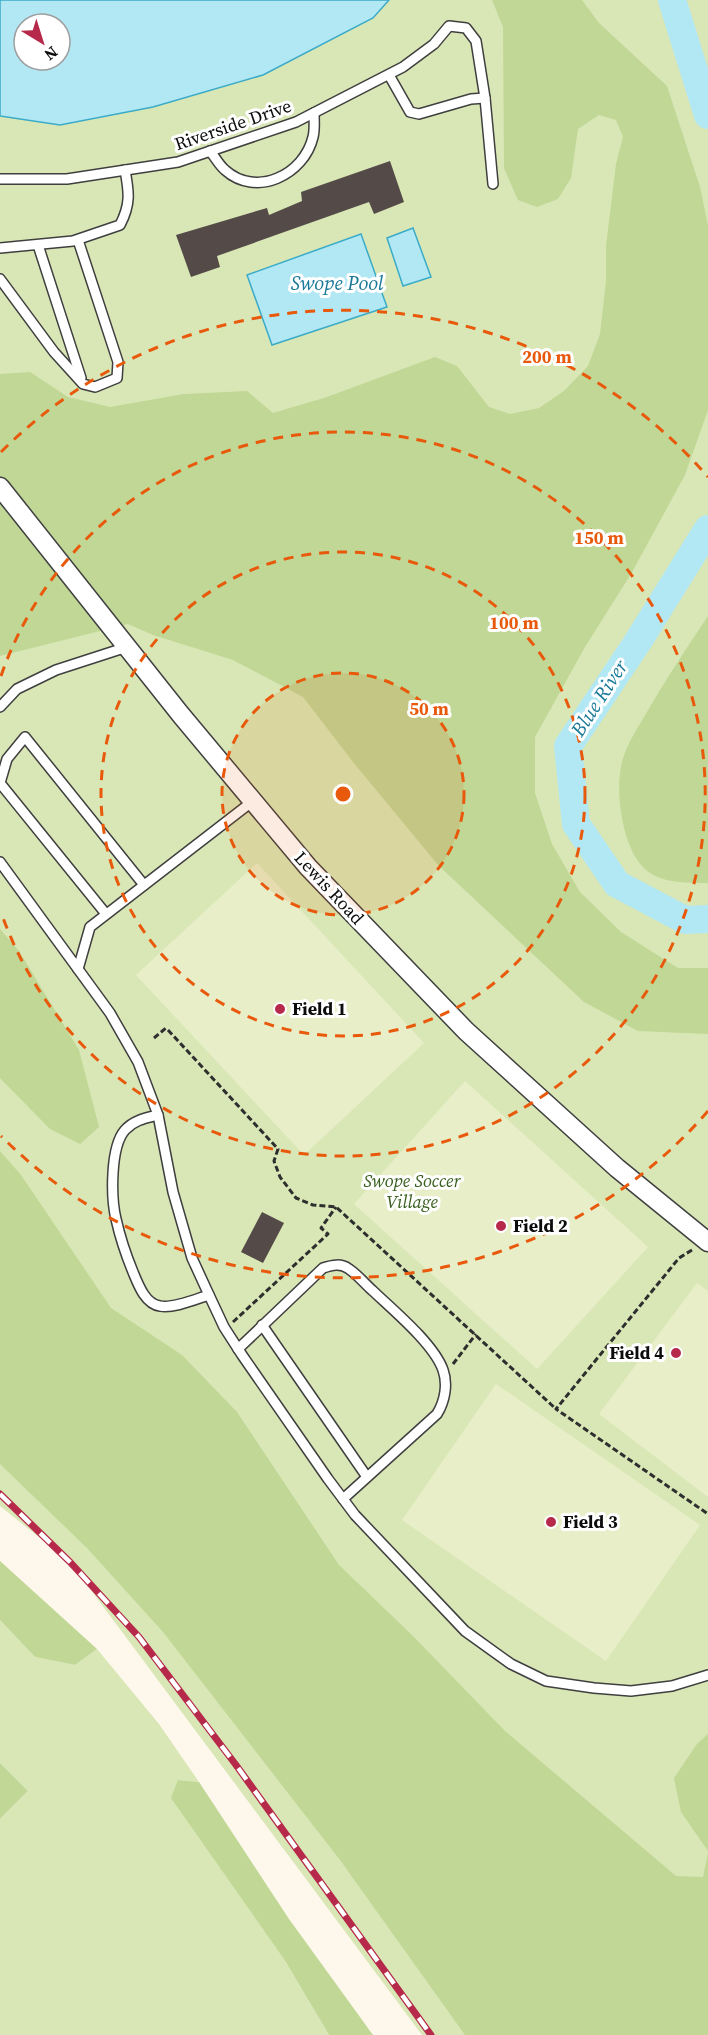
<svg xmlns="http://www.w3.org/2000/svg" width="708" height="2035" font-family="'Source Serif 4',serif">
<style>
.green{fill:#d9e7b6;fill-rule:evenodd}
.forest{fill:#c0d796}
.pitch{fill:#e8eec8}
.water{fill:#b2e7f4;stroke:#3babc8;stroke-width:1.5;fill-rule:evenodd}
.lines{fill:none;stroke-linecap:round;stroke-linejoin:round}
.river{stroke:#b2e7f4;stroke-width:28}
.building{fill:#544b48}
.lane-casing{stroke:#3f3f3f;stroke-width:12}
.street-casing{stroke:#3f3f3f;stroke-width:21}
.path{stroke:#2e2e2e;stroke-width:3;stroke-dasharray:6 3;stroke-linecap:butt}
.lane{stroke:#fff;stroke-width:9}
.street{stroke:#fff;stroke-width:18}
.rail-casing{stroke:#b6294a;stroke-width:7}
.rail{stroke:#fff;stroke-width:4.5;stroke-dasharray:14;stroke-linecap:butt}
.ring{fill:none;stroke:#e8590c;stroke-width:3;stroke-dasharray:10 8}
.poi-dot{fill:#b6294a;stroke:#fff;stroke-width:2}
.labels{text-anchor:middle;stroke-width:6;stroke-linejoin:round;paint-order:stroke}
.street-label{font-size:18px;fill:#0c0c0c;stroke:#fff}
.poi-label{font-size:18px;font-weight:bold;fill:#0c0c0c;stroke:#fff;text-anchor:start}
.park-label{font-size:18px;font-style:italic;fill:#39601f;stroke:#fff}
.water-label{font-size:20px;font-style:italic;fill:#1a7998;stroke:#fff}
.centre{fill:#e8590c;stroke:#fff;stroke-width:3}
.ring-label{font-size:18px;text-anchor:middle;font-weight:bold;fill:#e8590c;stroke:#fff;stroke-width:6;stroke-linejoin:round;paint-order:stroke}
</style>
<rect width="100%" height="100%" fill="#fef7eb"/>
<g class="green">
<path d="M0 0H708V2035H422L70 1562 0 1506ZM24 24H60V60H24Z"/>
<polygon points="0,1620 35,1657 75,1665 97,1649 159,1724 199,1782 178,1780 329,2035 0,2035 0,1819 28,1791 0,1763"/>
</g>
<g class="forest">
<polygon points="492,0 582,0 599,23 667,86 700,187 708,225 708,410 685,475 631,574 585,647 535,737 535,793 552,844 580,892 621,932 678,968 708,968 708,1034 638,1031 584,1002 438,865 353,762 303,697 233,660 153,635 128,624 0,656 0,374 30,372 68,397 110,407 184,394 247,391 273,413 327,397 435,357 457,366 489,407 510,414 539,408 564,391 588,366 600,334 606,281 606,246 616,164 623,137 616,120 599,115 578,129 571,178 558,199 537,207 518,200 504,168 503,27"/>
<path d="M708 616V883C665 883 640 881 626 835 620 814 617 789 621 767 624 749 635 732 644 717 664 682 686 649 708 616Z"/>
<polygon points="0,929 19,951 79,1050 99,1127 80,1144 50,1129 0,1078"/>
<polygon points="0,1151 21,1175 111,1308 182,1355 237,1412 339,1565 412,1635 505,1731 676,1876 703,1877 708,1853 708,2035 465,2035 340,1860 163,1632 87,1548 0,1464"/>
<polygon points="0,1561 97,1649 75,1665 35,1657 0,1620"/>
<polygon points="708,1734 708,1851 681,1812 674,1778 697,1744"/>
<polygon points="0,1763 28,1791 0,1819"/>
<polygon points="178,1780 199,1782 289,1919 373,2035 329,2035 284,1959 171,1798"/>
</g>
<g class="pitch">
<polygon points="257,863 424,1043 304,1155 136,975"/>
<polygon points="465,1081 648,1247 537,1369 354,1204"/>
<polygon points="697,1283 708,1291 708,1497 599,1414"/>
<polygon points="496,1384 700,1525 606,1661 402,1520"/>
</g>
<g class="water">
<path d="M0 0H389L373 18 263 75 153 107 60 125 0 116ZM24 24H60V60H24Z"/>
<polygon points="413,228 431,277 403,286 387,238"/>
<polygon points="361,234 387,307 272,345 247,275"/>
</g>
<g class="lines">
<g class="river">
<polyline points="672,0 708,115"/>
<polyline points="708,529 637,643 568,746 576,824 617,884 685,920 708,919"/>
</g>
</g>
<g class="building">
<polygon points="390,161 404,202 374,214 369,202 217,256 220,267 191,277 176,235 267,208 269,215 302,201 301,192"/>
<polygon points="262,1212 284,1223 263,1263 241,1252"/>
</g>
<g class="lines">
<defs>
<g id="lane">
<polyline points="389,75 410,112 419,114 471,99 485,98"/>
<path d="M210 151C215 157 219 165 225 170 256 198 304 175 313 137 315 130 314 121 314 113"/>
<polyline points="0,179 67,179 178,162 296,122 403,67 434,44 449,26 466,28 476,41 485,98 493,184"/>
<polyline points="38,245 81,378"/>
<path d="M0 248 73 241 120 225C131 204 129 192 125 170"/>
<polyline points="0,279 54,352 83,384 95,387 117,378 118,362 78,240"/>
<polyline points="0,707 17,689 56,670 127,647"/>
<polyline points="0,862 110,1013 138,1062 158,1115 173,1192 192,1258 209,1295 224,1327 242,1355 328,1479 355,1515 465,1631 511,1664 546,1681 594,1688 631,1691 672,1686 708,1675"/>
<polyline points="106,914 0,783 7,759 25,737 144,885"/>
<polyline points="78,969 90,927 253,801"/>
<path d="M158 1115C146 1118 134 1120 125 1130 110 1147 111 1198 116 1219 120 1237 126 1255 133 1272 138 1284 145 1304 160 1306 173 1309 196 1299 209 1295"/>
<polyline points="262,1325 367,1477"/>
<path d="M238 1349 323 1268C332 1265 341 1263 349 1269 358 1275 365 1284 373 1291 393 1310 434 1344 443 1370 448 1384 445 1401 437 1414L343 1499"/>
</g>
<polyline id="street" points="0,487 181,715 308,867 466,1031 617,1168 708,1242"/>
</defs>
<use href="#lane" class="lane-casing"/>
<use href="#street" class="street-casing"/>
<g class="path">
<polyline points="168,1030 278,1149 274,1161 280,1177 296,1198 313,1205 336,1207 556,1409"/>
<polyline points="154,1038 166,1028"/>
<polyline points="692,1250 679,1258 556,1409 708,1514"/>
<polyline points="233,1322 328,1234 321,1228 336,1207"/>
<polyline points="453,1364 476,1334"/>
</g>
<use href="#lane" class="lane"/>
<use href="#street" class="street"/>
<defs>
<polyline id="rail" points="0,1494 70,1562 139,1637 236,1765 431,2035"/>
</defs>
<use href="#rail" class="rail-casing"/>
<use href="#rail" class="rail"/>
</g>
<circle cx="343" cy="794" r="121" fill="#e8590c" fill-opacity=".12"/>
<g class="ring">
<circle cx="343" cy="794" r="121"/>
<circle cx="343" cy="794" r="242"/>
<path d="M1 676A362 362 0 1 1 1 912"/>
<path d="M708 1111A483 483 0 0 1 1 1136M1 452A483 483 0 0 1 708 477"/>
</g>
<g class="poi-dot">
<circle cx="280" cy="1009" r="6"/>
<circle cx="501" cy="1226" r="6"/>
<circle cx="676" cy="1353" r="6"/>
<circle cx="551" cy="1522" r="6"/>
</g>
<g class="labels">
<g class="street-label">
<text transform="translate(233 125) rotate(-19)" y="6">Riverside Drive</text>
<text transform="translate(329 888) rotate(47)" y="6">Lewis Road</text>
</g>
<g class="poi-label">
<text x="292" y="1015">Field 1</text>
<text x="513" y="1232">Field 2</text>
<text x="664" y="1359" text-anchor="end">Field 4</text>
<text x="563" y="1528">Field 3</text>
</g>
<g class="park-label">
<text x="412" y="1187">Swope Soccer<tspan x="412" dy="21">Village</tspan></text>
</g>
<g class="water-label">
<text x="337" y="290">Swope Pool</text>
<text transform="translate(599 698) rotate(-57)" y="7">Blue River</text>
</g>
</g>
<circle cx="343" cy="794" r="9" class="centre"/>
<g class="ring-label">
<text x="547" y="363">200 m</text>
<text x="599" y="544">150 m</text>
<text x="514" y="629">100 m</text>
<text x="429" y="715">50 m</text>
</g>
<g transform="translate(42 42) rotate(142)"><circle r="28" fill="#ffffff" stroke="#9e9e9e" stroke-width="1.5"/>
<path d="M0-4.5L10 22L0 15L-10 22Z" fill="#b6294a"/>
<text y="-9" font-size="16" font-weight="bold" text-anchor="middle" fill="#0c0c0c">N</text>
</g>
</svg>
